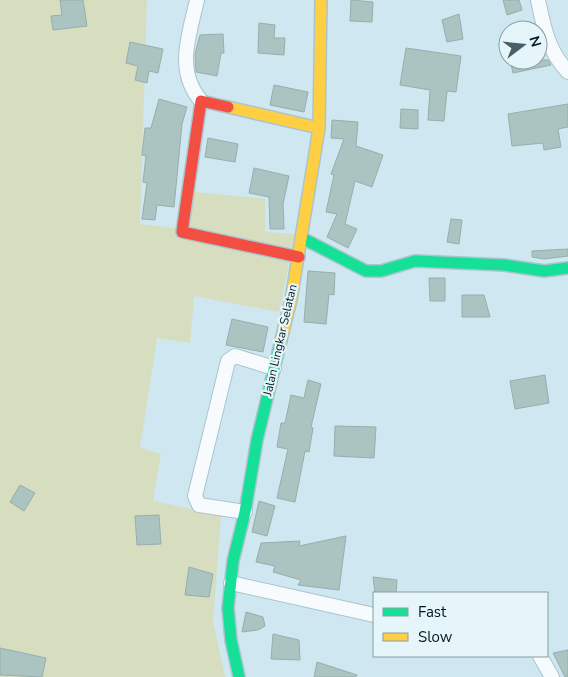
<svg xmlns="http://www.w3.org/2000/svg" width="568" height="677" font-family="'Nunito Sans',sans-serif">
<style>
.green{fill:#d7dec0}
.building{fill:#abc4c1;stroke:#96aeac}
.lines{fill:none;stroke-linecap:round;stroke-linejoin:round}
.street-casing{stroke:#abc4cd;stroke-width:16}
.fast-casing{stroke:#abc4cd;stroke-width:14}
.slow-casing{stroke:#abc4cd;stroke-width:14}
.jam-casing{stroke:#abc4cd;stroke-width:14}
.street{stroke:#f8fbfd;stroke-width:14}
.fast{stroke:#16e098;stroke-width:11}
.slow{stroke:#ffcf43;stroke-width:11}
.jam{stroke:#f24e42;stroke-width:11}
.labels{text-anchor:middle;stroke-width:4.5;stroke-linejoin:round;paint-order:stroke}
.street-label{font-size:12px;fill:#01181f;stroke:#e6f5fa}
</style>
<rect width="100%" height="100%" fill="#cee7f0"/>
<polygon class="green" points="0,0 147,0 140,224 183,229 185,191 265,199 265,232 295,234 279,312 194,296 190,343 157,338 140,448 161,454 153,501 221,515 213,622 225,677 0,677"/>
<g class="building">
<polygon points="60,0 83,0 87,26 53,30 51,16 62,15"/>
<polygon points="351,0 373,2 372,22 350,21"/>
<polygon points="503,0 519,0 522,10 507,15"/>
<polygon points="459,14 463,39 447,42 442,20"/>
<polygon points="259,23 275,25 274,38 285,38 284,55 258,53"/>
<polygon points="223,34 224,53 221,53 217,76 196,72 195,54 200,35"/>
<polygon points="130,42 163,49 158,73 149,71 147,83 135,80 138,66 126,63"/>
<polygon points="406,48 461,56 456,92 447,91 444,121 428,120 430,90 400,85"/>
<polygon points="510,60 548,60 551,65 513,73"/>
<polygon points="274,85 308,92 304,112 270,105"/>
<polygon points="159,99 187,107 182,124 174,207 157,205 155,220 142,219 147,183 143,182 146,156 142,155 145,128 151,128"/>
<polygon points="568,104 568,127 558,129 561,147 544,150 543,143 512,146 508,114"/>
<polygon points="401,109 418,110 418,129 400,128"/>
<polygon points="332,120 358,122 356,146 383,155 372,187 355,181 345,224 357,229 348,248 327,237 337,214 326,212 334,175 331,174 344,139 331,138"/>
<polygon points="208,138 238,144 235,162 205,157"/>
<polygon points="254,168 289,176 283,204 284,229 270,229 269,197 249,193"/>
<polygon points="451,219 462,220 459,244 447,242"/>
<polygon points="568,249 568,256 544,259 532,257 532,251"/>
<polygon points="308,271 335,273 334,295 329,294 326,324 304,322"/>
<polygon points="429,278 445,278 445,301 430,301"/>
<polygon points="462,295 484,295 490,317 462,317"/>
<polygon points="232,319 268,327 263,352 226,345"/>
<polygon points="545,375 549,403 515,409 510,381"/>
<polygon points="308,380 321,384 311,427 313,428 309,452 305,451 295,502 277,498 288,449 277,447 281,423 285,423 291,395 304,398"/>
<polygon points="335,426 376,427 374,458 334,456"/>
<polygon points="20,485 35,493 24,511 10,502"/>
<polygon points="259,501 275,506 267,536 252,532"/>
<polygon points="159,515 161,544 137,545 135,516"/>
<polygon points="346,536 339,590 298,585 301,580 273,572 275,566 256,562 261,543 300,541 299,546"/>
<polygon points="189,567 213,574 209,597 185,595"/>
<polygon points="373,577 397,580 396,593 375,593"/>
<polygon points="246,612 263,617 265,626 258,630 242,632"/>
<polygon points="273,634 299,640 300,660 271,659"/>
<polygon points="0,648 46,658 42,677 0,675"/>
<polygon points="568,650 568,677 565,677 553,653"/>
<polygon points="317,662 357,675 356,677 314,677"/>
</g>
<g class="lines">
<defs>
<g id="street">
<path d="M197 0C189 36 175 70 201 101"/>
<path d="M538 0C544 28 548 51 568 72"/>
<polyline points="245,512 199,505 195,496 228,361 235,356 274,368"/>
<polyline points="231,583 374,615"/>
<polyline points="540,656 552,677"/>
</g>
<g id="fast">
<polyline points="302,238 366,271 381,271 415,261 504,265 544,271 568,268"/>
<polyline points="239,677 231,640 228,608 233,561 245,512 257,440 281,340"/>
</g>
<g id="slow">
<polyline points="228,107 319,128"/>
<polyline points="281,340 291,300 319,128 321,0"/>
</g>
<polyline id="jam" points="228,107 201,101 182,232 299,257"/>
</defs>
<use href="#street" class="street-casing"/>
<use href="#fast" class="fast-casing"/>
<use href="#slow" class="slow-casing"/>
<use href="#jam" class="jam-casing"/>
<use href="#street" class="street"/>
<use href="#fast" class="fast"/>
<use href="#slow" class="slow"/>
<use href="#jam" class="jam"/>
</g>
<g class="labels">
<g class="street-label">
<text transform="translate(280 340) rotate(-77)" y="4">Jalan Lingkar Selatan</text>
</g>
</g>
<rect x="373" y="592" width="175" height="65" fill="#e6f5fa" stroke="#8a9da2"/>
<rect x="383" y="608" width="25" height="8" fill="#16e098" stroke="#8a9da2"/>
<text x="418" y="617" font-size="15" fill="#01181f">Fast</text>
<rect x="383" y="633" width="25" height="8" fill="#ffcf43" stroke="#8a9da2"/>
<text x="418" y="642" font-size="15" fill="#01181f">Slow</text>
<g transform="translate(523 45) rotate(74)"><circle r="24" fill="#e6f5fa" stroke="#8a9da2"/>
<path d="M0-4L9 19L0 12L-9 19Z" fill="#496068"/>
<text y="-8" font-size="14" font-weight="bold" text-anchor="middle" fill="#01181f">N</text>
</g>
</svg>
